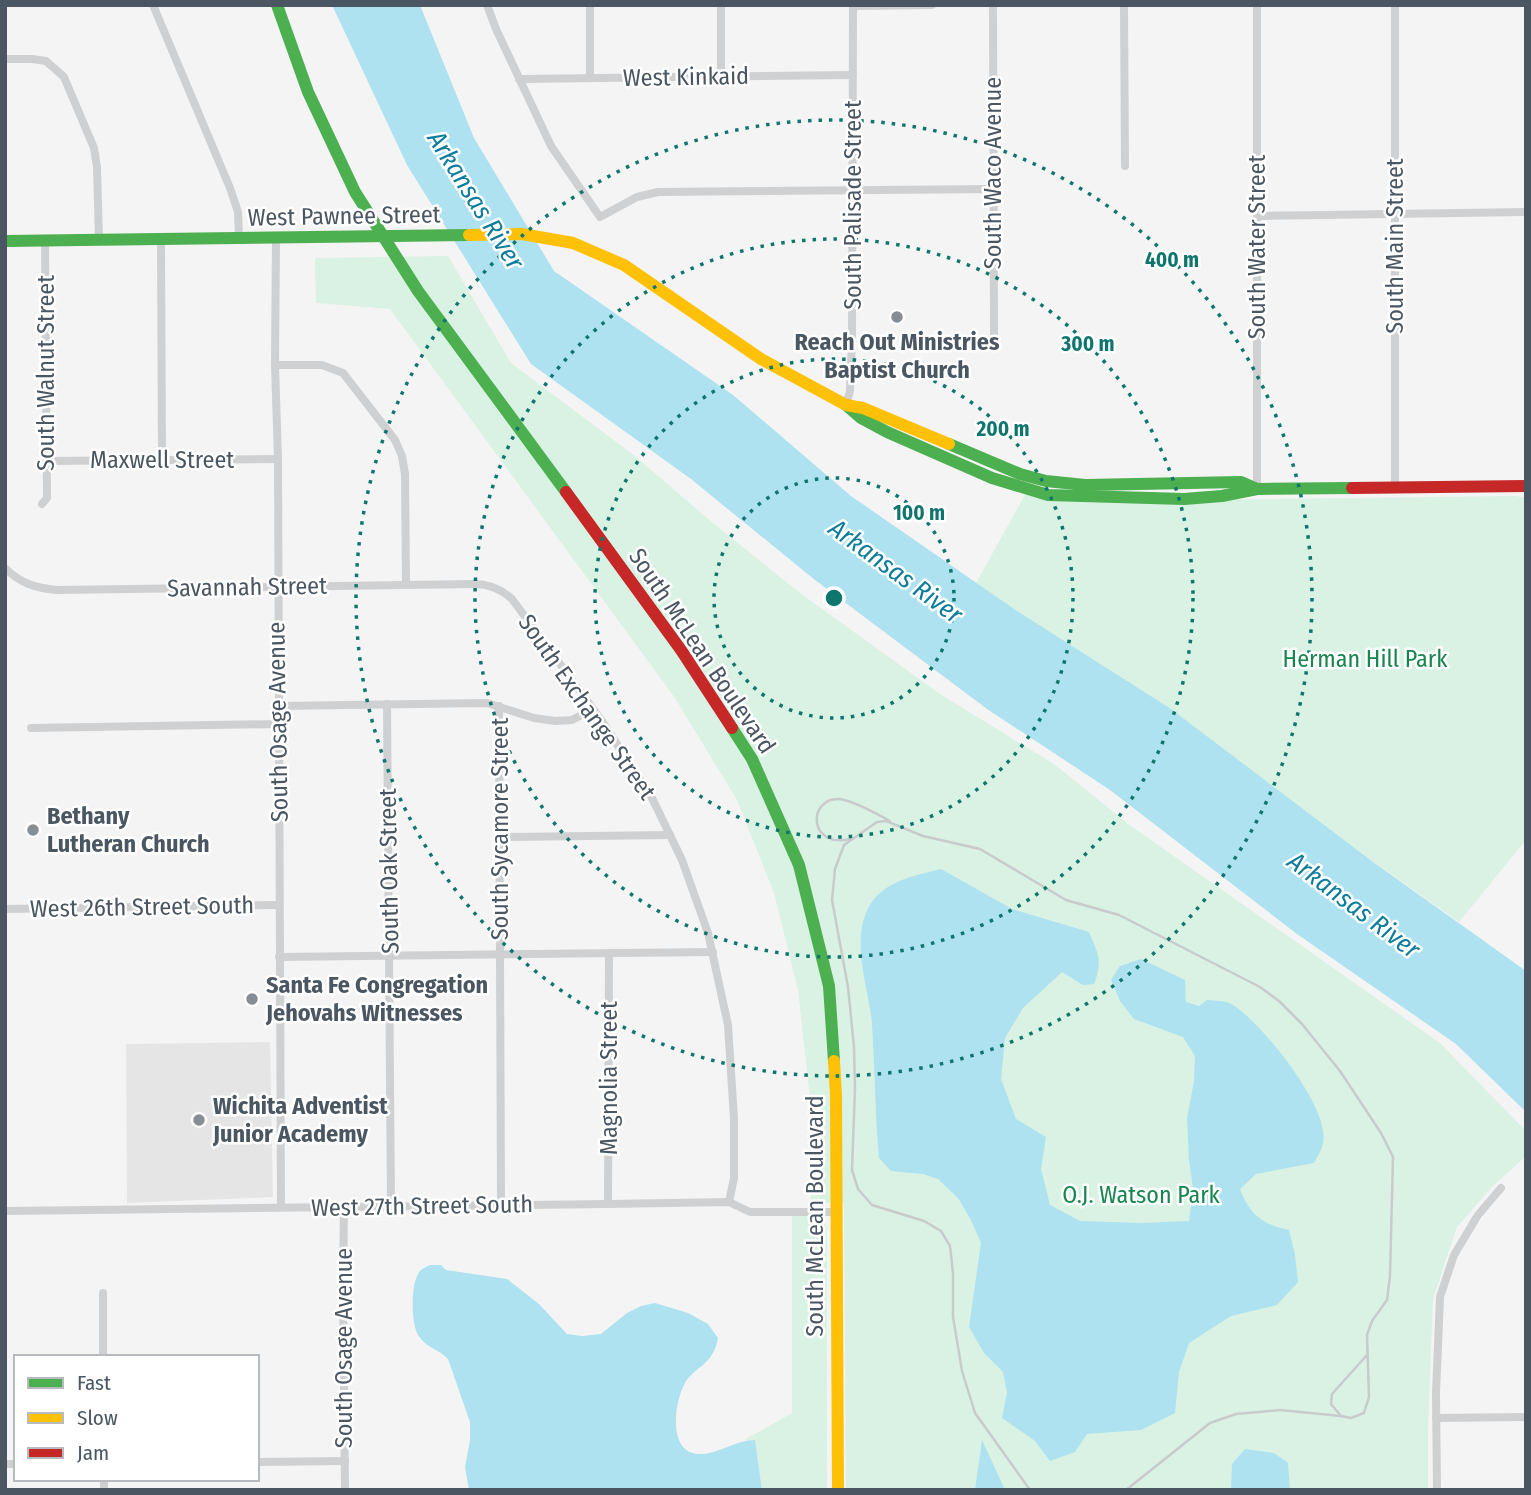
<svg xmlns="http://www.w3.org/2000/svg" width="1531" height="1495" font-family="'Fira Sans Condensed',sans-serif">
<style>
.education{fill:#e6e5e6}
.green{fill:#d9f2e3}
.water{fill:#aee2f0}
.lines{fill:none;stroke-linecap:round;stroke-linejoin:round}
.street{stroke:#ced0d2;stroke-width:8}
.fast{stroke:#4caf50;stroke-width:12}
.slow{stroke:#ffc107;stroke-width:12}
.jam{stroke:#c62828;stroke-width:12}
.rail{stroke:#c9cacc;stroke-width:2.5}
.ring{fill:none;stroke:#0f766e;stroke-width:3.5;stroke-dasharray:3.5 7}
.poi-dot{fill:#868d94;stroke:#fff;stroke-width:2.5}
.labels{text-anchor:middle;stroke-width:5;stroke-linejoin:round;paint-order:stroke}
.street-label{font-size:24px;fill:#4a5661;stroke:#fff}
.poi-label{font-size:24px;font-weight:bold;fill:#4a5661;stroke:#fff;text-anchor:start}
.park-label{font-size:24px;fill:#17864f;stroke:#fff}
.water-label{font-size:26px;font-style:italic;fill:#0c7c9b;stroke:#fff}
.centre{fill:#0f766e;stroke:#fff;stroke-width:3.5}
.ring-label{font-size:21px;text-anchor:middle;font-weight:bold;fill:#0f766e;stroke:#fff;stroke-width:5;stroke-linejoin:round;paint-order:stroke}
</style>
<rect width="100%" height="100%" fill="#f4f4f4"/>
<polygon class="education" points="270,1042 273,1197 127,1203 126,1044"/>
<g class="green">
<polygon points="448,256 511,363 635,456 713,523 800,593 940,694 1054,764 1131,826 1440,1043 1526,1131 1526,1156 1494,1185 1457,1227 1433,1299 1428,1428 1428,1490 846,1490 844,1203 811,1203 810,1098 798,990 774,893 737,800 675,698 390,309 316,303 315,258"/>
<polygon points="1025,495 1106,501 1516,496 1526,498 1526,840 1459,922 976,583"/>
<path d="M792 1216C807 1216 818 1214 827 1227V1490H762L755 1441 744 1440 792 1413Z"/>
</g>
<g class="water">
<polygon points="332,5 420,5 474,138 554,271 733,395 851,496 1017,611 1171,709 1373,862 1526,971 1526,1112 1456,1044 1297,934 1110,790 987,709 815,580 691,479 531,364 407,165"/>
<path d="M941 869 1012 909 1089 932C1098 953 1103 962 1094 984L1083 985 1062 972 1023 1008 1005 1038 1001 1079 1016 1119 1046 1137 1041 1169 1050 1205 1080 1221 1143 1223 1189 1221 1193 1188 1189 1160 1187 1118 1194 1081 1195 1056 1183 1037 1134 1019 1120 1001 1111 980 1120 966 1141 959 1185 980 1186 1002 1199 1006 1207 1000C1215 1001 1226 1000 1233 1005 1262 1023 1331 1109 1323 1143 1322 1150 1317 1157 1314 1163L1256 1174 1240 1189C1250 1215 1262 1224 1289 1230L1295 1255 1298 1282 1277 1305 1231 1316 1189 1343 1179 1372 1175 1413 1141 1430 1087 1434 1075 1452 1050 1461 1035 1441 1002 1418 1007 1392 1003 1372 984 1353 969 1327 981 1243 971 1220 958 1198 938 1179 923 1174 891 1171 879 1158C875 1113 875 1069 872 1024 869 989 852 947 866 913 878 882 913 876 941 869Z"/>
<path d="M430 1265H441L446 1270 507 1279 539 1304 567 1334 582 1336 601 1334 627 1313 641 1306 655 1303 688 1313 708 1324 718 1338C713 1367 692 1367 684 1385 675 1402 667 1452 698 1454 718 1455 735 1440 755 1440L762 1490H469L465 1467 470 1440V1422L448 1359C439 1349 426 1348 418 1335 411 1323 410 1283 420 1271 423 1268 426 1267 430 1265Z"/>
<polygon points="982,1440 1005,1490 975,1490"/>
<polygon points="1245,1449 1274,1453 1288,1463 1290,1490 1231,1490 1232,1464"/>
</g>
<g class="lines">
<g class="street">
<polyline points="153,5 230,188 238,212 239,238"/>
<polyline points="487,5 496,29 551,146 600,217 637,197 658,192 993,189"/>
<polyline points="590,5 590,78"/>
<polyline points="993,5 994,340"/>
<polyline points="1124,5 1125,166"/>
<polyline points="1395,5 1395,487"/>
<polyline points="853,6 932,5"/>
<polyline points="5,59 32,59 46,61 64,77 94,148 97,167 99,240"/>
<polyline points="721,77 721,5"/>
<polyline points="519,79 853,75"/>
<polyline points="1257,216 1526,212"/>
<polyline points="276,237 275,365 278,459 281,1207"/>
<polyline points="161,239 162,460"/>
<polyline points="275,365 322,365 343,373 395,440 402,456 405,474 406,585"/>
<polyline points="846,405 850,391 852,338 853,5"/>
<polyline points="47,461 278,459"/>
<polyline points="1257,489 1257,5"/>
<polyline points="42,504 47,498 45,240"/>
<path d="M5 568C21 584 36 588 57 590L474 584C489 584 501 589 512 599L602 721 652 798 682 860 708 933 728 1025 734 1119V1178L729 1202"/>
<polyline points="387,704 391,1206"/>
<polyline points="278,706 487,703 534,718 555,721 572,720 593,709"/>
<polyline points="499,706 501,1205"/>
<polyline points="31,728 278,724"/>
<polyline points="500,837 670,835"/>
<polyline points="5,909 279,905"/>
<polyline points="279,957 713,952"/>
<polyline points="608,1204 609,953"/>
<polyline points="344,1206 343,1288 345,1490"/>
<polyline points="5,1211 608,1204 729,1202 750,1212 837,1212"/>
<polyline points="103,1293 103,1357"/>
<polyline points="1436,1418 1526,1417"/>
<polyline points="257,1462 345,1461"/>
<polyline points="5,1464 16,1464"/>
<polyline points="104,1479 104,1490"/>
<polyline points="1437,1490 1436,1393 1440,1297 1454,1255 1478,1215 1501,1188"/>
</g>
<g class="fast">
<polyline points="277,5 308,92 355,192 418,291 566,492"/>
<polyline points="5,241 469,235"/>
<polyline points="846,405 861,418 887,432 992,478 1048,495 1184,499 1222,496 1257,489 1352,488"/>
<polyline points="949,444 1020,474 1046,481 1085,485 1241,482 1257,489"/>
<polyline points="732,728 752,759 799,865 829,986 834,1061"/>
</g>
<g class="slow">
<polyline points="469,235 522,234 573,243 624,265 761,359 846,405 863,408 949,444"/>
<polyline points="834,1061 836,1096 838,1490"/>
</g>
<g class="jam">
<polyline points="1352,488 1526,486"/>
<polyline points="566,492 681,650 732,728"/>
</g>
<g class="rail">
<path d="M850 839C809 849 807 799 838 799 851 799 877 814 890 821"/>
<polyline points="1030,1490 975,1413 962,1371 953,1317 953,1273 950,1246 941,1231 924,1221 872,1205 858,1189 852,1170 855,1088 854,1047 848,987 832,900 835,869 844,845 877,822 886,821 923,836 980,849 1066,900 1119,915 1260,987 1279,1001 1302,1024 1340,1071 1381,1133 1393,1157 1390,1276 1387,1300 1372,1321 1367,1335 1369,1397 1364,1413 1351,1418 1341,1416 1331,1404 1332,1394 1367,1355"/>
<polyline points="1126,1490 1210,1423 1236,1414 1280,1410 1341,1416"/>
</g>
</g>
<g class="ring">
<circle cx="834" cy="598" r="120"/>
<circle cx="834" cy="598" r="239"/>
<circle cx="834" cy="598" r="359"/>
<circle cx="834" cy="598" r="478"/>
</g>
<g class="poi-dot">
<circle cx="897" cy="317" r="7"/>
<circle cx="33" cy="830" r="7"/>
<circle cx="252" cy="999" r="7"/>
<circle cx="199" cy="1120" r="7"/>
</g>
<g class="labels">
<g class="street-label">
<text transform="translate(686 77) rotate(-1)" y="8">West Kinkaid</text>
<text transform="translate(993 173) rotate(-90)" y="8">South Waco Avenue</text>
<text transform="translate(853 205) rotate(-90)" y="8">South Palisade Street</text>
<text transform="translate(344 216) rotate(-1)" y="8">West Pawnee Street</text>
<text transform="translate(1395 246) rotate(-90)" y="8">South Main Street</text>
<text transform="translate(1257 247) rotate(-90)" y="8">South Water Street</text>
<text transform="translate(46 373) rotate(-90)" y="8">South Walnut Street</text>
<text x="162" y="468">Maxwell Street</text>
<text transform="translate(247 587) rotate(-1)" y="8">Savannah Street</text>
<text transform="translate(702 651) rotate(56)" y="8">South McLean Boulevard</text>
<text transform="translate(587 707) rotate(55)" y="8">South Exchange Street</text>
<text transform="translate(278 722) rotate(-91)" y="8">South Osage Avenue</text>
<text transform="translate(500 829) rotate(-90)" y="8">South Sycamore Street</text>
<text transform="translate(389 871) rotate(-91)" y="8">South Oak Street</text>
<text transform="translate(142 907) rotate(-1)" y="8">West 26th Street South</text>
<text transform="translate(609 1078) rotate(-90)" y="8">Magnolia Street</text>
<text transform="translate(422 1206) rotate(-1)" y="8">West 27th Street South</text>
<text transform="translate(815 1216) rotate(-90)" y="8">South McLean Boulevard</text>
<text transform="translate(344 1348) rotate(-90)" y="8">South Osage Avenue</text>
</g>
<g class="poi-label">
<text x="897" y="350" text-anchor="middle">Reach Out Ministries<tspan x="897" dy="28">Baptist Church</tspan></text>
<text x="47" y="824">Bethany<tspan x="47" dy="28">Lutheran Church</tspan></text>
<text x="266" y="993">Santa Fe Congregation<tspan x="266" dy="28">Jehovahs Witnesses</tspan></text>
<text x="213" y="1114">Wichita Adventist<tspan x="213" dy="28">Junior Academy</tspan></text>
</g>
<g class="park-label">
<text x="1365" y="667">Herman Hill Park</text>
<text x="1141" y="1203">O.J. Watson Park</text>
</g>
<g class="water-label">
<text transform="translate(476 200) rotate(58)" y="9">Arkansas River</text>
<text transform="translate(896 571) rotate(36)" y="9">Arkansas River</text>
<text transform="translate(1354 905) rotate(37)" y="9">Arkansas River</text>
</g>
</g>
<circle cx="834" cy="598" r="10" class="centre"/>
<g class="ring-label">
<text x="1172" y="267">400 m</text>
<text x="1088" y="351">300 m</text>
<text x="1003" y="436">200 m</text>
<text x="919" y="520">100 m</text>
</g>
<rect width="1531" height="1495" fill="none" stroke="#4a5661" stroke-width="14"/>
<rect x="14" y="1355" width="245" height="126" fill="#ffffff" stroke="#b7bbc0" stroke-width="2"/>
<rect x="28" y="1378" width="35" height="10" fill="#4caf50" stroke="#b7bbc0" stroke-width="2"/>
<text x="77" y="1390" font-size="21" fill="#4a5661">Fast</text>
<rect x="28" y="1413" width="35" height="10" fill="#ffc107" stroke="#b7bbc0" stroke-width="2"/>
<text x="77" y="1425" font-size="21" fill="#4a5661">Slow</text>
<rect x="28" y="1448" width="35" height="10" fill="#c62828" stroke="#b7bbc0" stroke-width="2"/>
<text x="77" y="1460" font-size="21" fill="#4a5661">Jam</text>
</svg>
